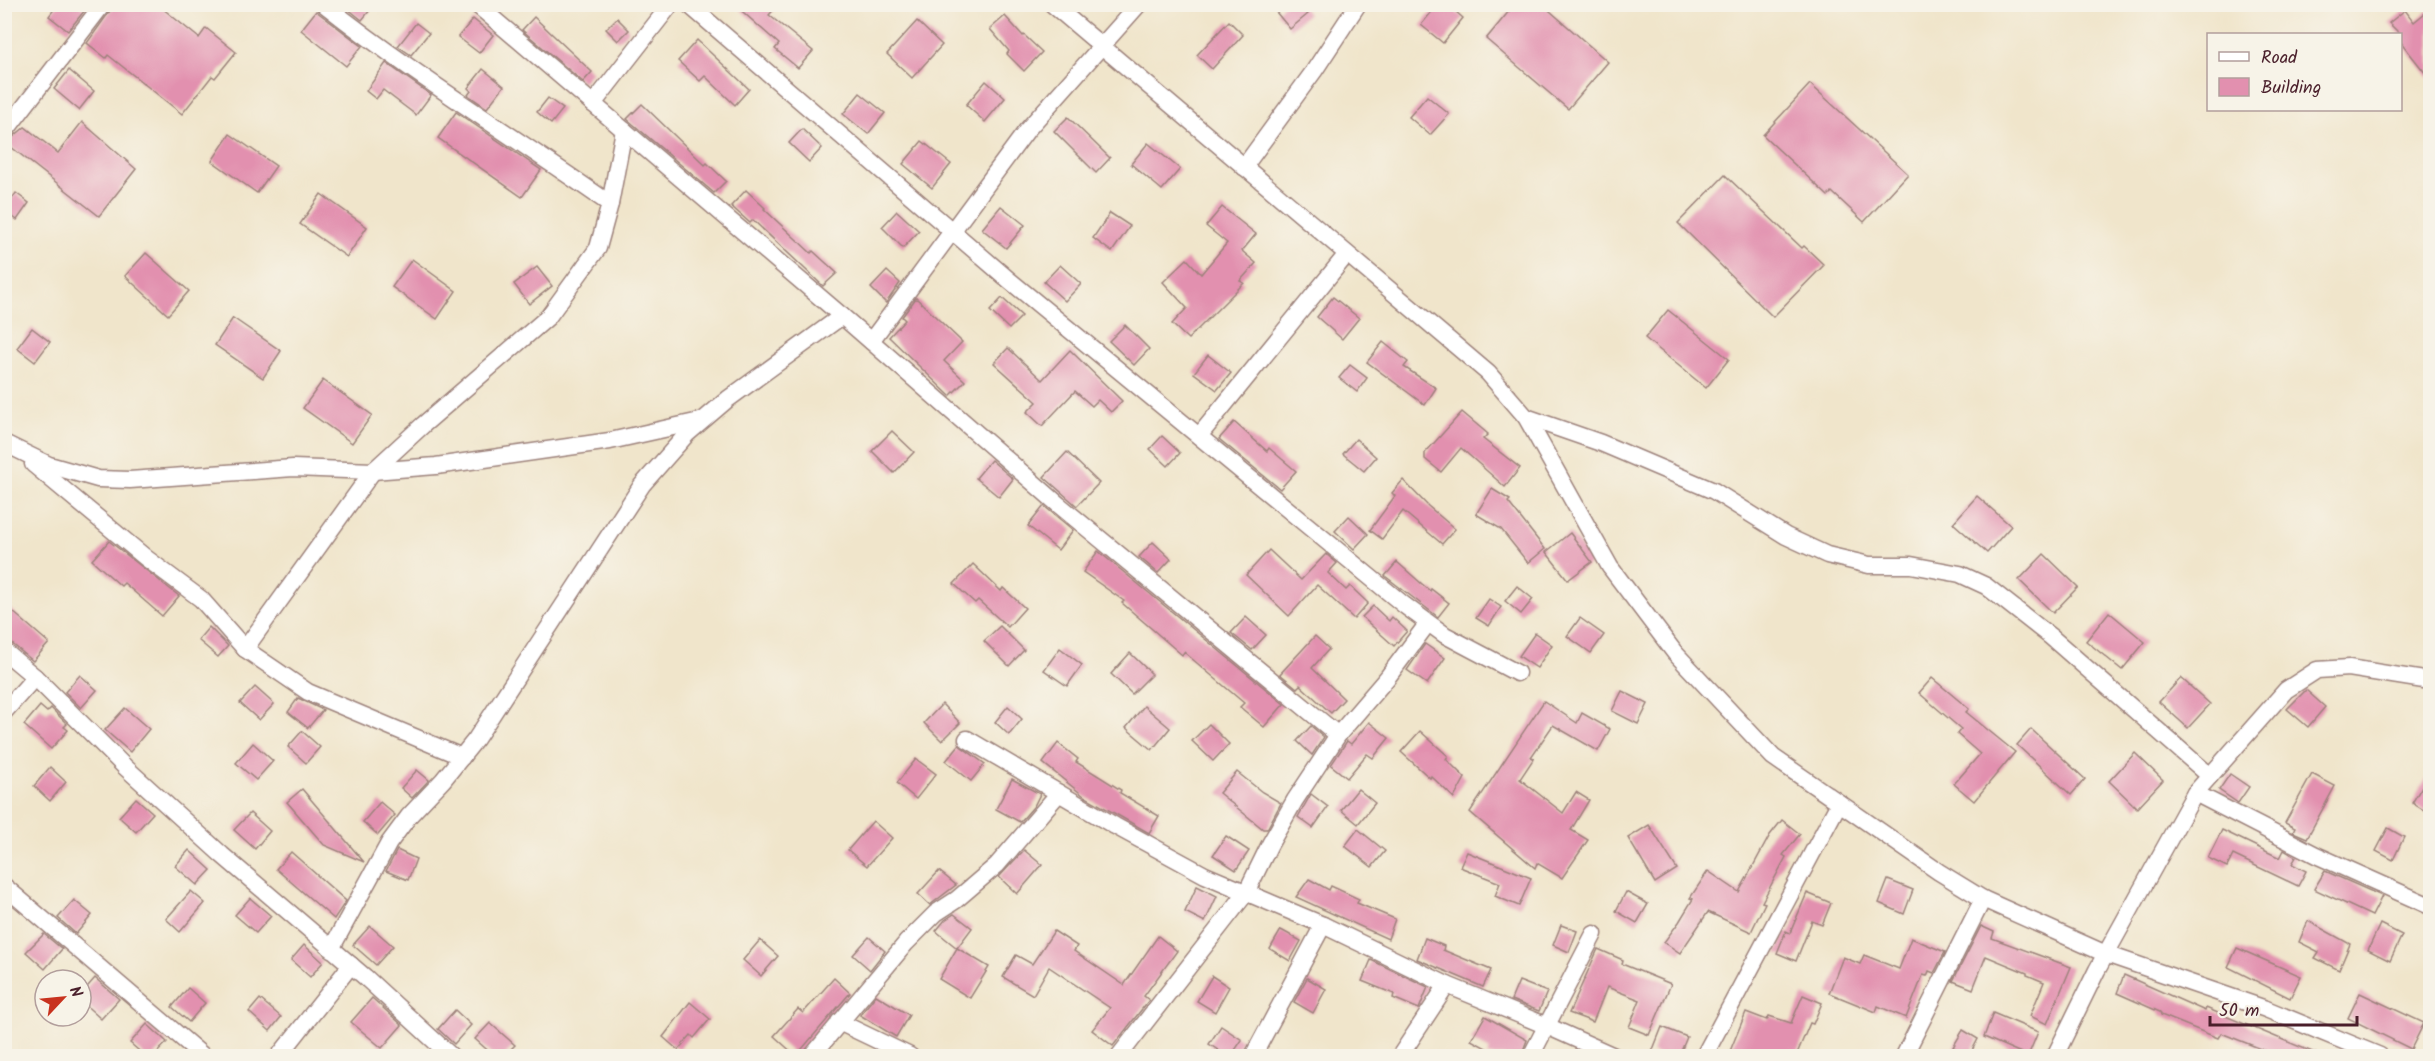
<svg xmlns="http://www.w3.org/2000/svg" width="2435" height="1061" font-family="Kalam,sans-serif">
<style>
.building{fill:#e290af}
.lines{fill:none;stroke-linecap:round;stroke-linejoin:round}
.minor-casing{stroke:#9d827b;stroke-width:19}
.minor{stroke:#fff;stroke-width:16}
</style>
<rect width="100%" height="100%" fill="#f7f3e8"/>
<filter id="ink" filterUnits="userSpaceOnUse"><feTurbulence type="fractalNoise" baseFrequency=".0167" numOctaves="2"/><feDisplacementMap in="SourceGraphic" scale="12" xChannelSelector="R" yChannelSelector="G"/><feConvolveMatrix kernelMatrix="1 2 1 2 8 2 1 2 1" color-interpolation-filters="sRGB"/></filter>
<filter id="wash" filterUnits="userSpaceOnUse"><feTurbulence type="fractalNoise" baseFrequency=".008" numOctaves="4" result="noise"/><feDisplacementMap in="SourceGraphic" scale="24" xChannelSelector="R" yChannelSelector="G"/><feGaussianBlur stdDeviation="1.35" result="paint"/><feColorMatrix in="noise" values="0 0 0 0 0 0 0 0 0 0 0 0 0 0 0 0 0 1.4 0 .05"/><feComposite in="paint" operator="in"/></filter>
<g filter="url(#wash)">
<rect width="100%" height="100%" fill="#f0e5cb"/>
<g id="blocks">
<g class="building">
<polygon points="58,4 78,4 85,10 68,31 49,16"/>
<polygon points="115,4 157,4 199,38 206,28 236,52 215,78 212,76 182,114 108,55 106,58 87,43"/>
<polygon points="342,4 375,4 362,20"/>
<polygon points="734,4 779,4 769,15 813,51 798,68 775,49 779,44"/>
<polygon points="1284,4 1300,4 1308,14 1290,29 1276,12"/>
<polygon points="1438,4 1447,4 1463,18 1443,43 1421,25"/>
<polygon points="1515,4 1542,4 1608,62 1568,109 1486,39"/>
<polygon points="2430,9 2430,79 2400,41 2400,34 2389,23 2405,10 2414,22"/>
<polygon points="316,11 362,46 346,66 301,30"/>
<polygon points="1005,16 1023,36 1024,35 1042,52 1024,71 1007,54 1009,51 990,29"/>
<polygon points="534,17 592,72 583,82 522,30"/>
<polygon points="617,18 629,30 618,41 606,29"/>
<polygon points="473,19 493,35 479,53 458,37"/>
<polygon points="917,21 942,45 912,78 887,54"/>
<polygon points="1229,21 1243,35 1212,69 1197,55"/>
<polygon points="416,23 429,33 411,55 398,46"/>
<polygon points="697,40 749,89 735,105 705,76 700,81 678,61"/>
<polygon points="386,63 431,95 416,115 383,90 376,99 366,91"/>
<polygon points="483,69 504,86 487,108 468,95 471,91 468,88"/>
<polygon points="69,70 94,91 79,110 54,89"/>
<polygon points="986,81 1005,98 985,122 966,105"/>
<polygon points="1810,84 1908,174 1864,222 1832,192 1828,196 1763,135"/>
<polygon points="860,93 885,113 868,134 843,114"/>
<polygon points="1427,96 1449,114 1430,135 1409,117"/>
<polygon points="548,98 563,109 551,124 537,112"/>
<polygon points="642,104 705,165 707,163 726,181 714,193 627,119"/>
<polygon points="456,112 541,170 522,197 438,138"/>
<polygon points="1068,117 1110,158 1096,173 1054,131"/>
<polygon points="82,122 136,169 99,216 6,143 25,127 58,153"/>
<polygon points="802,129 822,148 809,162 789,143"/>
<polygon points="230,134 276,166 257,193 212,161"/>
<polygon points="922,141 951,164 932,188 903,164"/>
<polygon points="1148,143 1180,169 1162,190 1131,164"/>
<polygon points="1725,175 1802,248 1804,246 1824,265 1773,317 1678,223"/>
<polygon points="746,190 765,208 764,209 811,253 813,251 837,273 823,286 753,220 750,223 731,206"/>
<polygon points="16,193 29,203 17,220 4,210"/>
<polygon points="321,194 367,227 347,257 300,224"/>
<polygon points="1001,206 1025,225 1006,248 982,229"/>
<polygon points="1222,207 1256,234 1242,251 1256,263 1240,281 1244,283 1188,339 1172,324 1187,308 1163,282 1187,259 1201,274 1227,243 1206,226"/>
<polygon points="897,211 919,231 903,248 882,227"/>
<polygon points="1110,213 1130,226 1112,252 1093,238"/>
<polygon points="146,253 189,291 168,315 125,276"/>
<polygon points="412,259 456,291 437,319 392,287"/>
<polygon points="1060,265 1081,284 1065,301 1044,282"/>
<polygon points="537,267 552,286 529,304 514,284"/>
<polygon points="887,271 900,283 886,303 871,288"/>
<polygon points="1333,297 1359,318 1342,339 1317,317"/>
<polygon points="916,298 962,342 944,361 965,381 950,396 889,337 905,320 902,317"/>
<polygon points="1002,298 1022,316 1009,329 990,311"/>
<polygon points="1668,310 1729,359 1706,388 1645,338"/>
<polygon points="233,318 281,351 263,378 215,345"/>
<polygon points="1125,325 1149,349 1134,365 1109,341"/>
<polygon points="32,328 50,342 35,362 17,348"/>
<polygon points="1383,342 1408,362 1404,367 1436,388 1425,405 1367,362"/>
<polygon points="1008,348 1042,380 1070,350 1122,401 1111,412 1098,400 1092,406 1075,391 1042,426 1027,412 1037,402 994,363"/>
<polygon points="1208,355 1231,373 1217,390 1194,373"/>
<polygon points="1350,365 1367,378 1357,392 1339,378"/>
<polygon points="323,380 372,415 352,443 303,408"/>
<polygon points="1462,412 1488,434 1483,439 1520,468 1505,487 1461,448 1441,472 1425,459 1425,453"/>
<polygon points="1234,422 1267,451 1269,448 1296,471 1280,489 1219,439"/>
<polygon points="892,431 914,452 894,473 872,451"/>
<polygon points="1162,436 1180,453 1168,466 1150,449"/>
<polygon points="1356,439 1376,457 1364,471 1343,454"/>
<polygon points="1067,452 1099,483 1077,506 1044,477"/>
<polygon points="991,460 1013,479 999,497 976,478"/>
<polygon points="1403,480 1428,506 1455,529 1442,544 1403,511 1382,539 1370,530 1395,496 1392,493"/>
<polygon points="1492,489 1510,500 1508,502 1545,549 1528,563 1501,529 1476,514"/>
<polygon points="1977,496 2011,526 1987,553 1953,523"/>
<polygon points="1044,506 1073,530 1058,550 1028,526"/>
<polygon points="1349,516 1368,534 1354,549 1335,531"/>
<polygon points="1570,533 1592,562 1568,580 1546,552"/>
<polygon points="109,541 179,596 162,616 124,583 121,586 92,560"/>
<polygon points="1153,542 1171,559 1158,573 1139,557"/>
<polygon points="1269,550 1301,580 1326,554 1337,563 1328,573 1346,590 1350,586 1368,603 1354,619 1317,585 1289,616 1246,575"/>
<polygon points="1098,551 1284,704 1264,727 1240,707 1244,703 1184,652 1182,655 1122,603 1124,601 1083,572"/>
<polygon points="2044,554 2078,587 2053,613 2019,580"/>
<polygon points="1397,562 1430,591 1431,589 1449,603 1438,617 1385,576"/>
<polygon points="973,564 1001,591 1003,588 1025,608 1008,627 978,600 975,603 954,584"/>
<polygon points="1517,586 1533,599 1521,614 1505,601"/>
<polygon points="1489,599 1501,607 1489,626 1476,618"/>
<polygon points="4,604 49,643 33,661 11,643 4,641"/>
<polygon points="1373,606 1389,621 1392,617 1407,631 1394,646 1362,617"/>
<polygon points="2109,612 2145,642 2122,670 2086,641"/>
<polygon points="1246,617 1266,635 1252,650 1231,633"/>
<polygon points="1580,618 1604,635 1591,653 1567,636"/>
<polygon points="1000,626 1024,650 1009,666 984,641"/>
<polygon points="209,627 228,646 218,657 198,640"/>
<polygon points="1535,633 1552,645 1537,668 1519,656"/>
<polygon points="1315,636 1329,649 1312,668 1344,699 1331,713 1300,685 1297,688 1280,674"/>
<polygon points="1425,644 1445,658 1427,684 1407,670"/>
<polygon points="1060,648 1082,665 1067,686 1044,670"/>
<polygon points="1130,653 1152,674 1132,694 1111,674"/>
<polygon points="80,675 97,690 81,708 65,692"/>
<polygon points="1932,678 1969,709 1966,712 2015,752 1974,801 1954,784 1980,754 1957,734 1961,729 1919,693"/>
<polygon points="2181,678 2210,704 2188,728 2159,702"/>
<polygon points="255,687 274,704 259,720 240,703"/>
<polygon points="2306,690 2325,707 2308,727 2287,709"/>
<polygon points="1622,691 1648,704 1638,724 1612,711"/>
<polygon points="298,698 323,710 308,728 288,712"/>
<polygon points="1544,701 1577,723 1582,713 1610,729 1598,751 1553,725 1531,757 1534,758 1520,779 1563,813 1576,792 1589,800 1571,830 1588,840 1562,878 1537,863 1535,868 1470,812"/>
<polygon points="942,704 960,723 942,741 924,723"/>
<polygon points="40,706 47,712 51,708 67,724 64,727 68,730 51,749 24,725"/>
<polygon points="1008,706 1022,719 1009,735 995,722"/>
<polygon points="1144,706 1170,728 1152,750 1126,728"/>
<polygon points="125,708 149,729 130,752 105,730"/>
<polygon points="1369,722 1389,738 1373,758 1367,754 1347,778 1331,765 1347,741 1351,744"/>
<polygon points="1209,724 1229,744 1213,761 1192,741"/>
<polygon points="1311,726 1324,737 1312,755 1297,741"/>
<polygon points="2031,729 2085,779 2071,795 2017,745"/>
<polygon points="302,731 320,747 306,763 288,747"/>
<polygon points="1420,731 1448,756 1446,759 1465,778 1454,798 1431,776 1430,778 1401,752"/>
<polygon points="253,743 273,761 256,780 236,763"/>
<polygon points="1058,743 1078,759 1076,762 1121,790 1120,793 1159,816 1149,833 1084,796 1043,763"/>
<polygon points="959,745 985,764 971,781 946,761"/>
<polygon points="2135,753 2163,780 2137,808 2109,781"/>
<polygon points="916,759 936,774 916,799 897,783"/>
<polygon points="50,767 66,782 50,801 34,786"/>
<polygon points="417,770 429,780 412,798 401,788"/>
<polygon points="1237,772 1262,792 1281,803 1267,829 1263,829 1219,793"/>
<polygon points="2430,773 2430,814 2412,803"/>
<polygon points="2230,774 2249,787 2238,803 2219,790"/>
<polygon points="2312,774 2335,786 2307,838 2293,832 2295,828 2285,823"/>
<polygon points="1012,779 1040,794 1034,806 1020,822 996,809"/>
<polygon points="302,789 364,862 324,845 287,802"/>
<polygon points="1358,789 1375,803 1358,824 1341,810"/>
<polygon points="1311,794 1328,807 1313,828 1298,817"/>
<polygon points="136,798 153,813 136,832 119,817"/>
<polygon points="380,802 395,815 378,835 363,822"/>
<polygon points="250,813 270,831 255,849 234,830"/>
<polygon points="1782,820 1800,834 1783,855 1786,857 1762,902 1765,903 1751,932 1708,912 1680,953 1664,942 1679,922 1693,899 1690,898 1708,871 1739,892 1770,835"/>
<polygon points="873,821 892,838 867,866 848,850"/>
<polygon points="1649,825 1677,869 1655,883 1628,838"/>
<polygon points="2388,828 2404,837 2393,860 2376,851"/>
<polygon points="1358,829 1385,851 1372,867 1345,846"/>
<polygon points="2222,830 2280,858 2284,850 2296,857 2292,864 2306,871 2298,886 2233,855 2227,867 2208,858"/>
<polygon points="1226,836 1249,851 1236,870 1213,855"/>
<polygon points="189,850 211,870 197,885 175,866"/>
<polygon points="397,850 416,859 408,880 386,871"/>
<polygon points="1024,850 1042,865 1017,894 999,877"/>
<polygon points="291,852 346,901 334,919 276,869"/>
<polygon points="1467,852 1531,878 1519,906 1495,896 1500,883 1460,867"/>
<polygon points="939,871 956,885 930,905 918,894"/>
<polygon points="2325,871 2382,896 2372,916 2314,889"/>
<polygon points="1309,879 1329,890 1331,886 1359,899 1357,903 1395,919 1388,939 1296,897"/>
<polygon points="1888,880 1913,890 1904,914 1879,903"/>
<polygon points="1197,886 1217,896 1205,922 1185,912"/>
<polygon points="191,891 205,903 180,932 166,919"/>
<polygon points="1626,892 1648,904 1637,923 1616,911"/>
<polygon points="1807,893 1831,903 1822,925 1812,921 1796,961 1777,953 1786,931 1790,933"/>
<polygon points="250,898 271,916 256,933 235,915"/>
<polygon points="74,900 92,915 76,934 58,918"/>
<polygon points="954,914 972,928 957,948 936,931 945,920"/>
<polygon points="2308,921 2350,944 2339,970 2315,958 2319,952 2299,942"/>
<polygon points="2380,924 2402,935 2390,961 2368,950"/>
<polygon points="1561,925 1577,931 1569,952 1553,945"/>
<polygon points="370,926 393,946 376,965 353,945"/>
<polygon points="1981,926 1994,932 1992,938 2071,967 2047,1024 2030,1016 2044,982 2027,975 2027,973 1986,956 1973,989 1953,981"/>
<polygon points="1281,930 1301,941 1290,961 1270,949"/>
<polygon points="1054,931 1077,946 1074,951 1124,985 1158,936 1177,951 1144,996 1149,1000 1113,1046 1092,1030 1110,1008 1049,967 1033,995 1003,977 1016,955 1032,964"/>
<polygon points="44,934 62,949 45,969 26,952"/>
<polygon points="869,937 885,951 870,970 853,955"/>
<polygon points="1425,938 1444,946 1443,950 1491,970 1483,987 1417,959"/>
<polygon points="1911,938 1945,952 1934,973 1929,971 1927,976 1923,975 1906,1018 1878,1006 1876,1012 1829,993 1843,957 1860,964 1864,955 1899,969"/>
<polygon points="760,940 778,956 761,976 743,960"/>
<polygon points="304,945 323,962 310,977 291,960"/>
<polygon points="957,948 989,967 970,998 939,979"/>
<polygon points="2237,948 2301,976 2290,998 2228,967"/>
<polygon points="1598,949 1623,960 1622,964 1671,984 1649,1035 1629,1027 1640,1000 1607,987 1593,1022 1569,1013"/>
<polygon points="1371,960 1428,987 1419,1009 1393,998 1394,994 1362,981"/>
<polygon points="2124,975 2205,1011 2206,1008 2322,1056 2279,1056 2221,1033 2218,1038 2161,1015 2160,1012 2117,993"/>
<polygon points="1212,976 1229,987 1215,1012 1197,1001"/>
<polygon points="95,978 119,999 101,1019 81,1001 81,994"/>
<polygon points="834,978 850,993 796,1056 774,1036 798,1009 803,1013"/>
<polygon points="1307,978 1326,989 1313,1013 1294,1002"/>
<polygon points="1519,981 1547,992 1539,1011 1511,1000"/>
<polygon points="188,988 205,1003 189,1022 172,1007"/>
<polygon points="2360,993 2424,1023 2411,1049 2348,1018"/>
<polygon points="876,995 909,1015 896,1037 860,1015"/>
<polygon points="1803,995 1822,1003 1813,1024 1810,1023 1796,1056 1728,1056 1746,1012 1767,1020 1769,1016 1791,1023"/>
<polygon points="372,998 402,1025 382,1048 351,1022"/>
<polygon points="260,999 281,1017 270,1031 249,1012"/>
<polygon points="690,1002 710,1019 694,1038 691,1035 678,1050 663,1037"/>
<polygon points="455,1010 471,1025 454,1044 438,1029"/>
<polygon points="1993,1013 2038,1032 2028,1056 1984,1037"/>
<polygon points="1485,1016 1527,1040 1521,1056 1487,1056 1490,1050 1471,1040"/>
<polygon points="490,1023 515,1045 504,1056 494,1056 475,1039"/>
<polygon points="147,1024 167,1042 154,1056 145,1056 130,1043"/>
<polygon points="1221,1026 1242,1040 1231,1056 1227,1056 1209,1044"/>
<polygon points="1662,1027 1687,1037 1679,1056 1663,1056 1652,1052"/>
<polygon points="1963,1030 1978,1039 1969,1056 1953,1047"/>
</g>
</g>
</g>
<g filter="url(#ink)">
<use href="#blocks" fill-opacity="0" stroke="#9d827b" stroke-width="1.5"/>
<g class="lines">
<defs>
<g id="minor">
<path d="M324 4C415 76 515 137 610 204"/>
<polyline points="476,4 842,316 1059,505 1338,735"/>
<polyline points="688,4 1009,280 1404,605 1445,635 1517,673"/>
<polyline points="1052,4 1488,373 1526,417 1610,567 1675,653 1773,757 1939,872 1983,899 2106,954 2266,1009 2380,1056"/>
<polyline points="593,104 671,4"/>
<polyline points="4,133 103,4"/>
<polyline points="1244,167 1314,71 1358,4"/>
<polyline points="871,341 1027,130 1139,4"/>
<polyline points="1526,417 1601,443 1714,491 1786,536 1827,555 1869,565 1911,565 1960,574 1986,586 2051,637 2210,776"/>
<polyline points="1199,436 1347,254"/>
<polyline points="4,443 49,465 98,479 130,480 293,468 373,471 436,466 610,441 700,421"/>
<polyline points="33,464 146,558 201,599 245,649 308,692 462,757"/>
<polyline points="245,649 373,471 423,425 548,317 598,248 610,204 624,130"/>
<polyline points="4,651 35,677 125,767 222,855 365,977 451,1056"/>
<polyline points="4,712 35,677"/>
<polyline points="967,739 1115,826 1205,875 1323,925 1447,985 1547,1026 1614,1056"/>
<polyline points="2195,793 2316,855 2430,906"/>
<polyline points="4,886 203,1056"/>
<polyline points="331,949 389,843 409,816 443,780 476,739 642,485 687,434 728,399 842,316"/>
<polyline points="839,1022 910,1056"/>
<polyline points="279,1056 351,965"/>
<polyline points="812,1056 906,943 936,913 956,900 997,865 1059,793"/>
<polyline points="1119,1056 1246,893 1270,844 1295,800 1338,735 1387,678 1428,623"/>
<polyline points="1253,1056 1323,925"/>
<polyline points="1400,1056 1447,985"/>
<polyline points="1531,1056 1594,934"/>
<polyline points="1704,1056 1839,803"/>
<polyline points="1904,1056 1983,899"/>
<polyline points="2055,1056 2097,970 2195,793 2286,690 2317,670 2349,668 2430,681"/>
</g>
</defs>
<use href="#minor" class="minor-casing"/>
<use href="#minor" class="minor"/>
</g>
</g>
<rect width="2435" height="1061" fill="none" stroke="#f7f3e8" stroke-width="24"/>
<rect x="2207" y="33" width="195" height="78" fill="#f7f3e8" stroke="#b29e9c" stroke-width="1.5"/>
<rect x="2219" y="52" width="30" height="9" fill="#ffffff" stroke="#b29e9c" stroke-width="1.5"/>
<text x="2261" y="63" font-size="18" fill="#4a1f2b">Road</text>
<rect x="2219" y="78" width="30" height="18" fill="#e290af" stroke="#b29e9c" stroke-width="1.5"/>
<text x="2261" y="93" font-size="18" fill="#4a1f2b">Building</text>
<g transform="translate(63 998) rotate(64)"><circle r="28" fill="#f7f3e8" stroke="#b29e9c" stroke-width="1.5"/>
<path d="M0-4.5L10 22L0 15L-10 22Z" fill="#c8321e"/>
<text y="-9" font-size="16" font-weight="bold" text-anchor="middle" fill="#4a1f2b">N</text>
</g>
<path d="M2210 1016v9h147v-9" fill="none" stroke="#4a1f2b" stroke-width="3"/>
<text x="2219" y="1016" font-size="18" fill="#4a1f2b" stroke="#f7f3e8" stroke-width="4.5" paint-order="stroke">50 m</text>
</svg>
